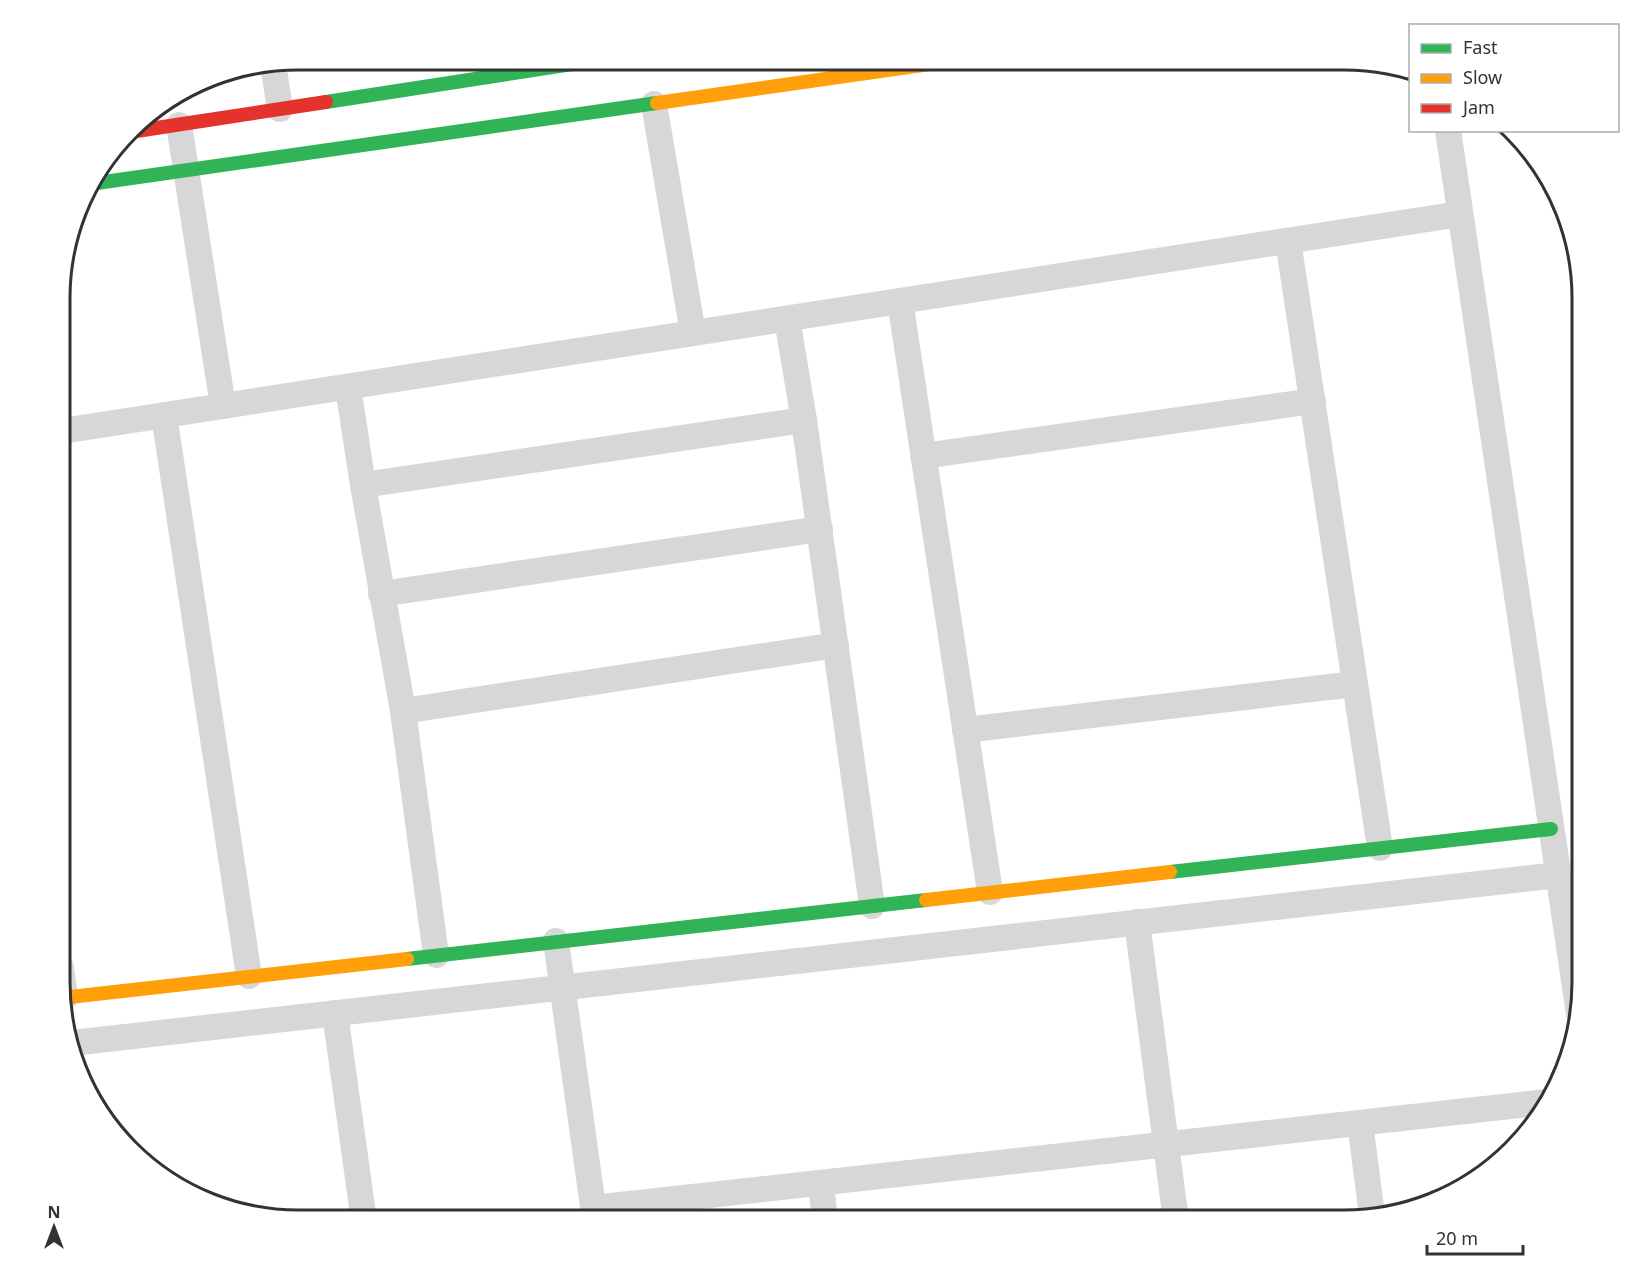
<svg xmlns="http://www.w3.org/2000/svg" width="1643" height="1281" font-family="'Noto Sans',sans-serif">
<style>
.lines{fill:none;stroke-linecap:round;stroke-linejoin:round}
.street{stroke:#d7d7d7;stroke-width:26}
.fast{stroke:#30b455;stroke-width:14}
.slow{stroke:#ff9f0a;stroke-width:14}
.jam{stroke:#e5322d;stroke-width:14}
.rim{fill:none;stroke:#333;stroke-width:3}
</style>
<rect width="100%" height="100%" fill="#fff"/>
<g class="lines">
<g class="street">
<polyline points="273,64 280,109"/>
<polyline points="654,104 693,333"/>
<polyline points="179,125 223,406"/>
<polyline points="1448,130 1579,1014"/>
<polyline points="1288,241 1380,848"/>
<polyline points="900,301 990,892"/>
<polyline points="787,319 804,420 872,906"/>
<polyline points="348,387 363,485 403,711 436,955"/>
<polyline points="164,415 249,976"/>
<polyline points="62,431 1460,214"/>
<polyline points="923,456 1313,401"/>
<polyline points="363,485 804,420"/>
<polyline points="381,594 820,529"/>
<polyline points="403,711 836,645"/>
<polyline points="965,730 1355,684"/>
<polyline points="1137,922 1176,1221"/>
<polyline points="556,941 595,1221"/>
<polyline points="61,968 65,997"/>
<polyline points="335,1013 364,1221"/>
<polyline points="72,1043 1558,875"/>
<polyline points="1360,1123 1372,1215"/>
<polyline points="821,1183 825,1221"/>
<polyline points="593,1208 1547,1102"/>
</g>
<g class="fast">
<polyline points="326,102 598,60"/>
<polyline points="90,184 657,103"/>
<polyline points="1170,872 1551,829"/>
<polyline points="407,959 926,900"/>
</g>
<g class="slow">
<polyline points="657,103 958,60"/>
<polyline points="926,900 1170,872"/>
<polyline points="61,998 407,959"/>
</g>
<polyline class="jam" points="130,132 326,102"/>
</g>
<path d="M0 0H1643V1281H0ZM298 70H1344A228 228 0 0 1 1572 298V982A228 228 0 0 1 1344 1210H298A228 228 0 0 1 70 982V298A228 228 0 0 1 298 70Z" fill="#fff" fill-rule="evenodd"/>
<path class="rim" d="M298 70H1344A228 228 0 0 1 1572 298V982A228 228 0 0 1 1344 1210H298A228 228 0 0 1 70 982V298A228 228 0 0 1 298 70Z"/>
<rect x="1409" y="24" width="210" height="108" fill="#ffffff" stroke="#adadad" stroke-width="1.5"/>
<rect x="1421" y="44" width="30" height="9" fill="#30b455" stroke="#adadad" stroke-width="1.5"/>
<text x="1463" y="54" font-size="18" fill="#333333">Fast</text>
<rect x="1421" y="74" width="30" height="9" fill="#ff9f0a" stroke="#adadad" stroke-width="1.5"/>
<text x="1463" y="84" font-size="18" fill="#333333">Slow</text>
<rect x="1421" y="104" width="30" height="9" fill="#e5322d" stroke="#adadad" stroke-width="1.5"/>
<text x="1463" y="114" font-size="18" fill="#333333">Jam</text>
<g transform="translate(54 1227)" stroke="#ffffff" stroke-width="4.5" paint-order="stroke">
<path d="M0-4.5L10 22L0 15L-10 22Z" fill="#333333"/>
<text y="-9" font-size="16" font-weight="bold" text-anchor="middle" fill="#333333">N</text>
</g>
<path d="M1427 1245v9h96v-9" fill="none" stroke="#333333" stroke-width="3"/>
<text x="1436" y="1245" font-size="18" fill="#333333" stroke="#ffffff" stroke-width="4.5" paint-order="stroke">20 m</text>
</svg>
